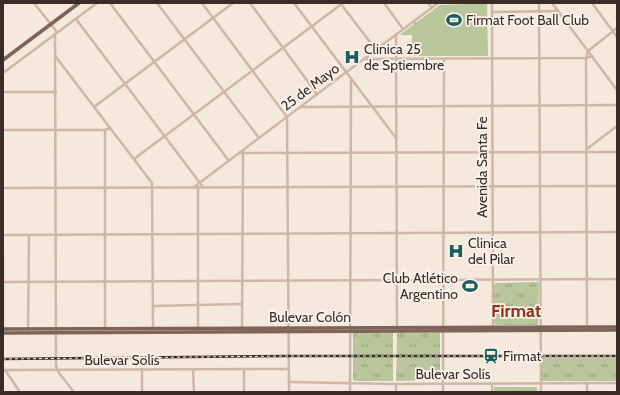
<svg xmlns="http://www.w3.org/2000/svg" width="620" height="395" font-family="Cabin,sans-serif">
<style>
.grass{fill:url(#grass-tufts)}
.garden{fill:#b9c59b}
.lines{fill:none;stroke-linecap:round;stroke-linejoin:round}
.minor{stroke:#ceb7a7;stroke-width:2.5}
.major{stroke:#7d6358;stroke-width:3.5}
.rail-casing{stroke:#3a2d28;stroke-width:2.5}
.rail{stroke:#fbf3ea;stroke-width:1;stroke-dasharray:3;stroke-linecap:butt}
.labels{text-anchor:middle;stroke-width:3.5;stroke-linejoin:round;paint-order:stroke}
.poi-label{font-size:14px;fill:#3a2d28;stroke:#fbf3ea;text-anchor:start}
.street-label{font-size:14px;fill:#3a2d28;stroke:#fbf3ea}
.district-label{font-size:18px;font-weight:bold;fill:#91311a;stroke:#fbf3ea}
</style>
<defs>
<pattern id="grass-tufts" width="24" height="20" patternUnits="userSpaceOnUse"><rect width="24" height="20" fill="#b9c59b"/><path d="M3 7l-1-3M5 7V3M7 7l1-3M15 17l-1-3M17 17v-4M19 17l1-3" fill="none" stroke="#97a07e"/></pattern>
</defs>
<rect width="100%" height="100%" fill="#f5e8dd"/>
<g class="grass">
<polygon points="537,282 539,283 538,324 537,325 496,325 494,323 494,285 496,283"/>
<polygon points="353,333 393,333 393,381 356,381 353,380"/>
<polygon points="397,333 440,333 440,380 396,381"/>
<rect x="542" y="358" width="75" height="23"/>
<rect x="494" y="387" width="43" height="5"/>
</g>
<g class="garden">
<polygon points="469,3 487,3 488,56 411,56 412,35 400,35 414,24 414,22 417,22 440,5 468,4"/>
<polygon points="433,337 432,348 419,348 419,338"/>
</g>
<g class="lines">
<g class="minor">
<polyline points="34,3 57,32"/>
<polyline points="110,3 229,161"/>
<polyline points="157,3 259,138"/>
<polyline points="202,3 287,117 289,392"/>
<polyline points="250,3 317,94"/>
<polyline points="294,3 396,138"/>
<polyline points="384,3 403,29"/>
<polyline points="428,3 432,8"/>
<polyline points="492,3 493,328"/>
<polyline points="539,3 541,392"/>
<polyline points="552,3 617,90"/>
<polyline points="592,3 617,37"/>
<polyline points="341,4 376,50"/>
<polyline points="492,12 557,11"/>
<polyline points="76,19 203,187"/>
<polyline points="55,34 56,366 59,373 74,392"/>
<polyline points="396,34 397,329"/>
<polyline points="588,51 617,28"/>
<polyline points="56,57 152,183 153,329"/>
<polyline points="364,59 586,58 592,56"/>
<polyline points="3,73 97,3"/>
<polyline points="3,92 56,92"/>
<polyline points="94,107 233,3"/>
<polyline points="300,107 617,105"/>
<polyline points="3,130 105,130 110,128"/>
<polyline points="587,149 617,126"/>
<polyline points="239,153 617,152"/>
<polyline points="134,159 343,3"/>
<polyline points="194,187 438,3"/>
<polyline points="3,188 617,186"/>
<polyline points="3,235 617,232"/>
<polyline points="3,255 3,330"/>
<polyline points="3,282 617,279"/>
<polyline points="153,306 242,304"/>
<polyline points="105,328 105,130"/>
<polyline points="587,328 586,58 588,51"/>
<polyline points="242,329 243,152"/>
<polyline points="198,330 198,187"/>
<polyline points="28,333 29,235"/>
<polyline points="142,369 142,392"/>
<polyline points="193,369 194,392"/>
<polyline points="244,369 244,392"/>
<polyline points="3,370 289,369"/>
<polyline points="5,370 20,392"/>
<polyline points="289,382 395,384 617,383"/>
<polyline points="587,383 587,392"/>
<polyline points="396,385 396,392"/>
<polyline points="492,385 492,392"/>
<polyline points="350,392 351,79"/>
<polyline points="443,392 444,59"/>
</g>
<g class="major">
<polyline points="3,60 79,3"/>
<polyline points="3,329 617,327"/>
<polyline points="3,333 617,330"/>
</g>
<defs>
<polyline id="rail" points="3,359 289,356 617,356"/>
</defs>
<use href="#rail" class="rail-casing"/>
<use href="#rail" class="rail"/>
</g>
<defs>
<symbol id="stadium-bare" viewBox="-9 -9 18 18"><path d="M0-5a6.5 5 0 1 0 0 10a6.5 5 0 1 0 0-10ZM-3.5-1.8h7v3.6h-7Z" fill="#1a5e60" stroke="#fbf3ea" stroke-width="2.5" paint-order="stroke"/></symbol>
<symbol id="hospital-bare" viewBox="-9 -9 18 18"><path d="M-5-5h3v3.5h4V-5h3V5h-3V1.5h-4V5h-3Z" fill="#1a5e60" stroke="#fbf3ea" stroke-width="2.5" paint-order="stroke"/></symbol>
<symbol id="station-bare" viewBox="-9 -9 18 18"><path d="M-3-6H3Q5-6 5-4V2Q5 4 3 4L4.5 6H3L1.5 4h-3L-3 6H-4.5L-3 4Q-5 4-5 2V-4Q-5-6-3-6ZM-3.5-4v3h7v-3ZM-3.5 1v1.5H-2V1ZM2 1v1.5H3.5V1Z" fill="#1a5e60" stroke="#fbf3ea" stroke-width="2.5" paint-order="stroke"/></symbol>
</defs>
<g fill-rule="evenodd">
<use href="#stadium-bare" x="443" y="9" width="22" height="22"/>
<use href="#hospital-bare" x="341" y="46" width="22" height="22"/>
<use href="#hospital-bare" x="445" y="240" width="22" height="22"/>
<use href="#stadium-bare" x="459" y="275" width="22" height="22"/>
<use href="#station-bare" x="480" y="345" width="22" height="22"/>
</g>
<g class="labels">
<g class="poi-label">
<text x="466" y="25">Firmat Foot Ball Club</text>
<text x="364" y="54">Clinica 25<tspan x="364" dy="16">de Sptiembre</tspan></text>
<text x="468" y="248">Clinica<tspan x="468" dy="16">del Pilar</tspan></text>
<text x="458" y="283" text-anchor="end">Club Atlético<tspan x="458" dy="16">Argentino</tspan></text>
<text x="503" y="361">Firmat</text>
</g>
<g class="street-label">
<text transform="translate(310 87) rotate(-37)" y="5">25 de Mayo</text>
<text transform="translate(482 167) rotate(-90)" y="5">Avenida Santa Fe</text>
<text x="310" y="322">Bulevar Colón</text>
<text x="122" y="365">Bulevar Solís</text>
<text x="453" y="379">Bulevar Solís</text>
</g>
<g class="district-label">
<text x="516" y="317">Firmat</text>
</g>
</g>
<rect width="620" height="395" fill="none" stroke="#3a2d28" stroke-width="8"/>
</svg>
